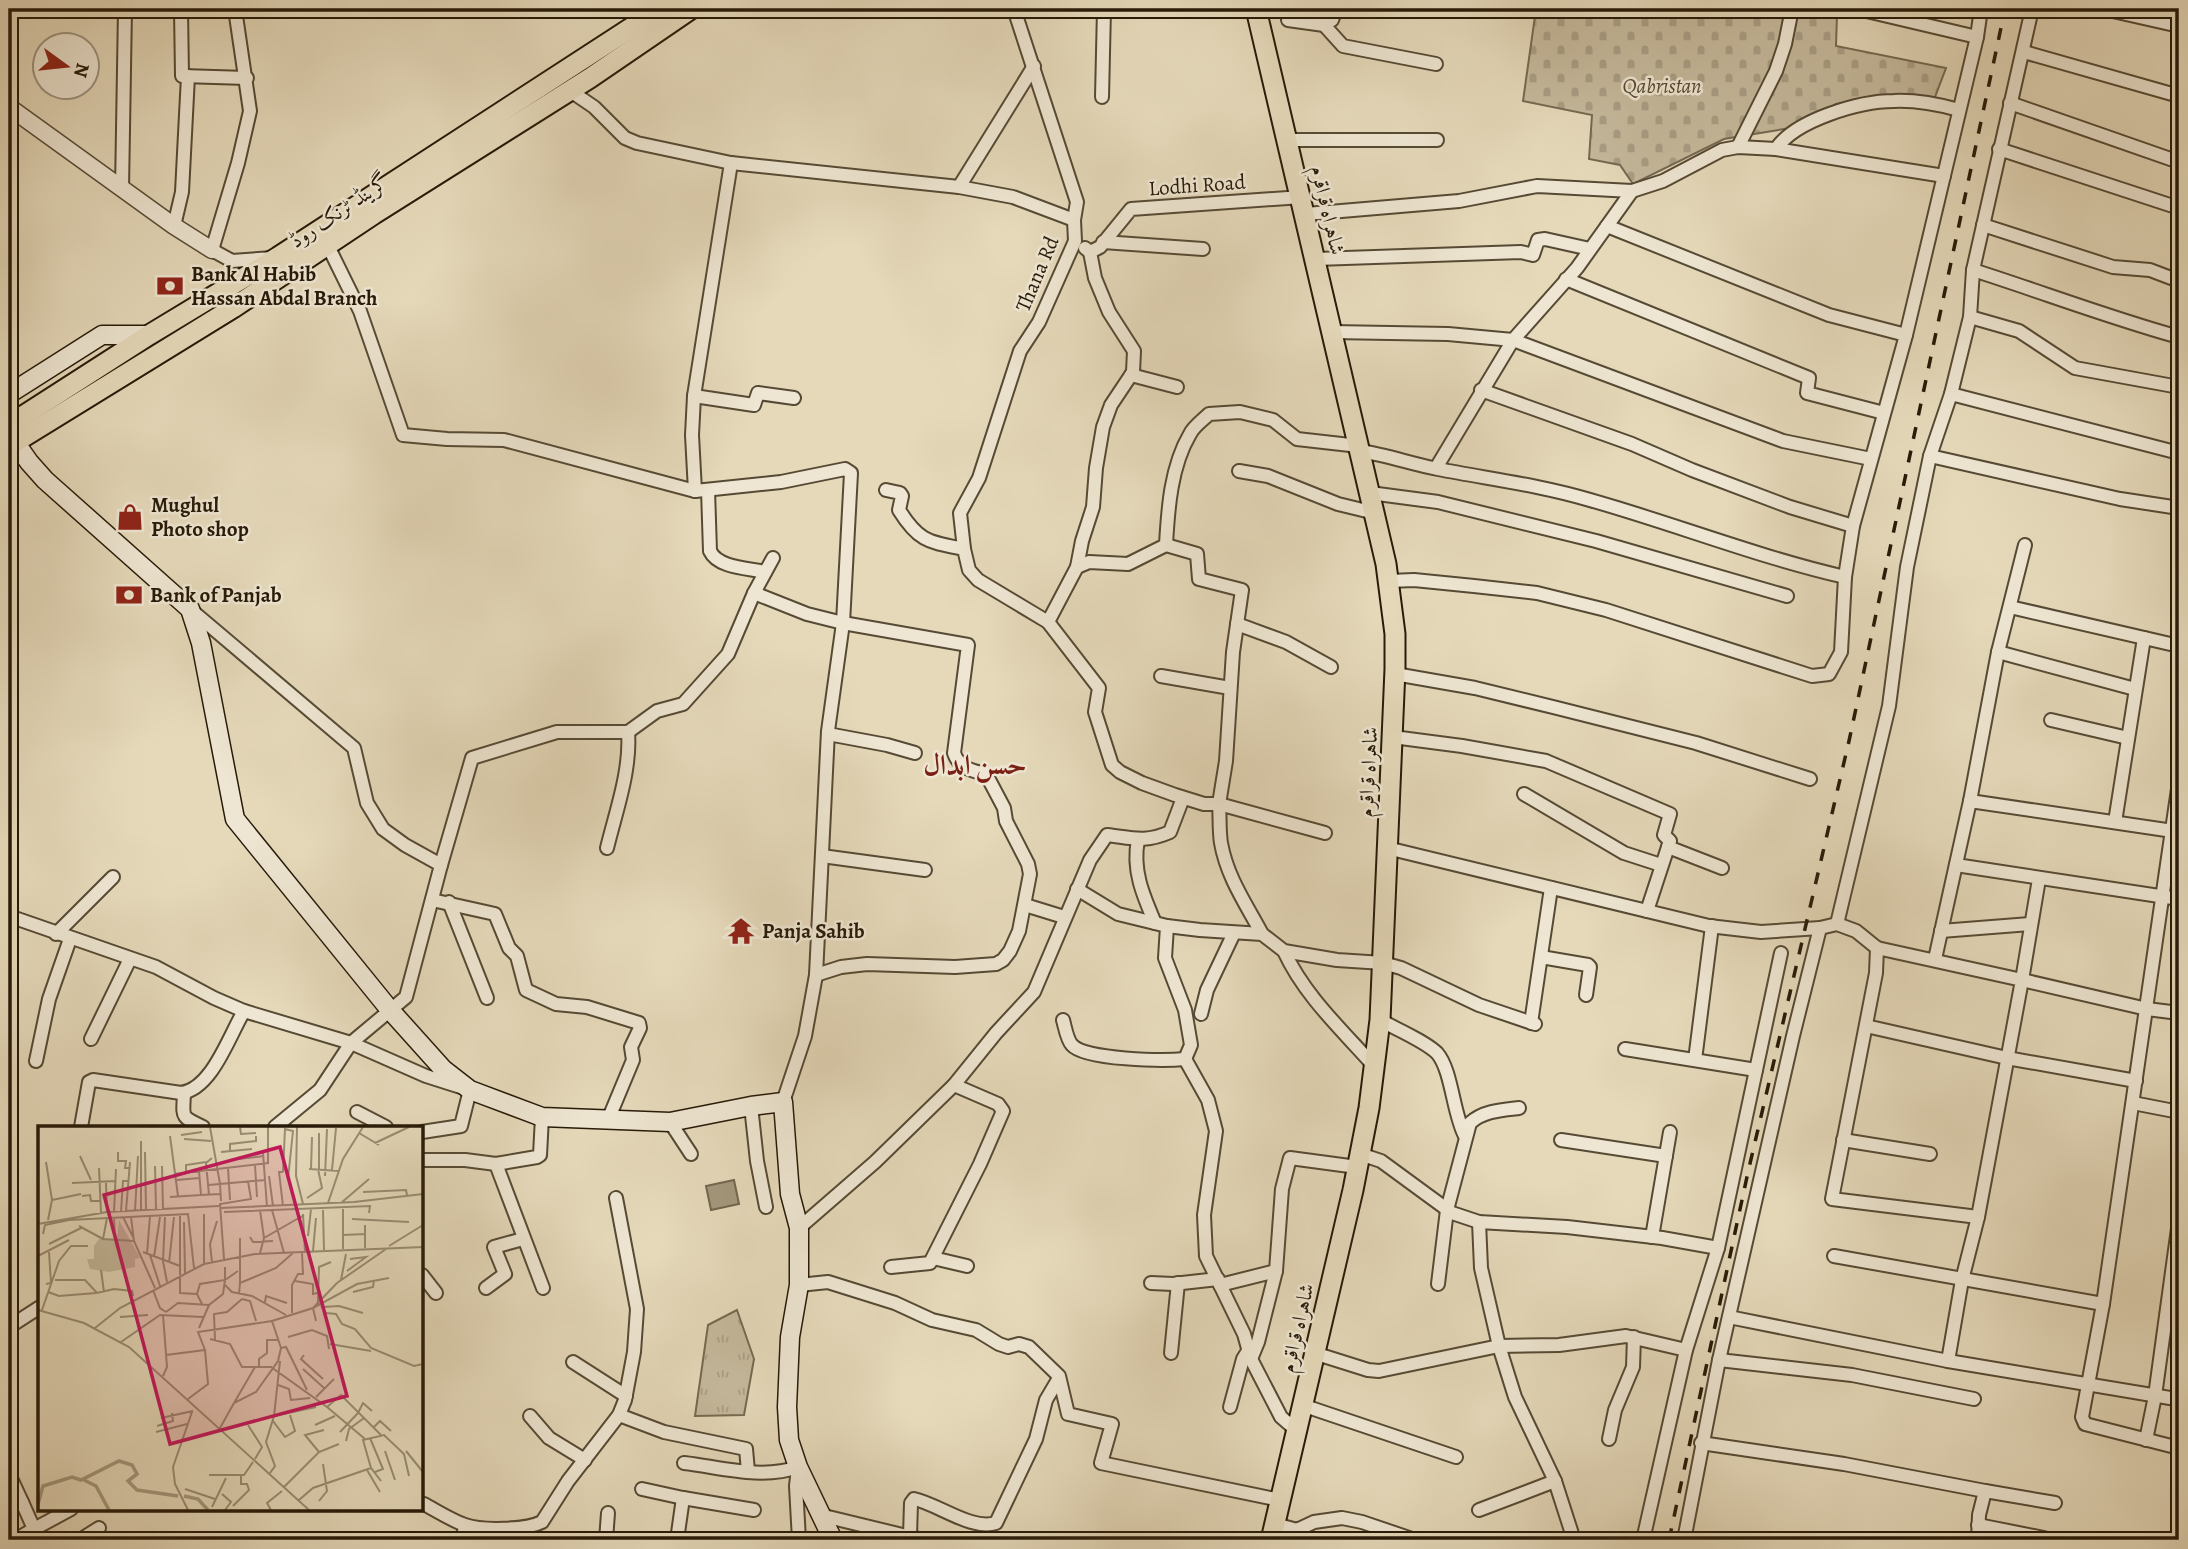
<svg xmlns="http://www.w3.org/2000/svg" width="2188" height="1549" font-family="Alegreya,Amiri,serif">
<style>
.cemetery{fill:url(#cemetery-stones);stroke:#766a52;stroke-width:2}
.park{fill:url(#park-tufts);stroke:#766a52;stroke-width:2}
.water{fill:#a4987d;stroke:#72664e;stroke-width:2}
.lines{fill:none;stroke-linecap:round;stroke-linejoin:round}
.minor-casing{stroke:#564a34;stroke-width:16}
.tertiary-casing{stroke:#564a34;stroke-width:19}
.secondary-casing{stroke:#271a08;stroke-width:21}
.trunk-casing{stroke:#271a08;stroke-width:23}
.minor{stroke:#eee6d2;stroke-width:12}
.tertiary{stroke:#eee6d2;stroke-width:16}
.secondary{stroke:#eee6d2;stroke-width:18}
.trunk{stroke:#e5d9ba;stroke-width:19}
.rail{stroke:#271a08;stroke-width:3.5;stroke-dasharray:12 12;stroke-linecap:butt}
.labels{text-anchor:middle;stroke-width:5;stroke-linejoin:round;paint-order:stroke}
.park-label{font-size:21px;font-style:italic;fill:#564a34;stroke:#eee6d2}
.street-label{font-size:21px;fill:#271a08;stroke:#eee6d2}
.poi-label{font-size:21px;font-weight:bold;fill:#271a08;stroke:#eee6d2;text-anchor:start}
.district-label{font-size:28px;font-weight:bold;fill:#7a1f14;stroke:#eee6d2}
.inset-river{fill:none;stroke:#a4987d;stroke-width:3.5}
.inset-road{fill:none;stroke:#998d73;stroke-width:2}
.view{fill:#c2185b;fill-opacity:0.15;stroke:#c2185b;stroke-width:3.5}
.inset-edge{fill:none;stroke:#271a08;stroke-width:3.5}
</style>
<defs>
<pattern id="cemetery-stones" width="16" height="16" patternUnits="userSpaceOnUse" patternTransform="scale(1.75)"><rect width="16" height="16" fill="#c5b99c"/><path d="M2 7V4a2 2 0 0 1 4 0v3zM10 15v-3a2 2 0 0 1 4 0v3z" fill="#a99e85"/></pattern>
<pattern id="park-tufts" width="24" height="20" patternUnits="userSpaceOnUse" patternTransform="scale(1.75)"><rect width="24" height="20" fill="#c5b99c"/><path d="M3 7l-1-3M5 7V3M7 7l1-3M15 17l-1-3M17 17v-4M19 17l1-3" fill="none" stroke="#a99e85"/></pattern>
</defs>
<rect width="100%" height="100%" fill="#e5d9ba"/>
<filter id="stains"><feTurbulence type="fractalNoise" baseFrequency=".00286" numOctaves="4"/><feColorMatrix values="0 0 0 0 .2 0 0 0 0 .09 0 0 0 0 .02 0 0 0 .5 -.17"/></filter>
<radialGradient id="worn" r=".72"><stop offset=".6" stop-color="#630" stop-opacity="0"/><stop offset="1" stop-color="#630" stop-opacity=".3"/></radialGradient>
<polygon class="cemetery" points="1536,9 1790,9 1789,16 1837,15 1836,46 1946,68 1935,97 1887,96 1836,104 1796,127 1724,139 1633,184 1620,165 1589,159 1592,115 1523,101"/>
<polygon class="park" points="737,1310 754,1359 744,1415 695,1416 708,1325"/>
<polygon class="water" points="734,1180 739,1204 711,1210 706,1186"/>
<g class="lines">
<defs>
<g id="minor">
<polyline points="181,9 182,76 247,78"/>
<polyline points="235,9 250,111 238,163 212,250 232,261 273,258"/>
<polyline points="1858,9 1977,37"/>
<polyline points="2104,9 2179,26"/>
<polyline points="1288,20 1324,25 1332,20 1336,9"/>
<polyline points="1324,25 1343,46 1436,64"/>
<polyline points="2024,52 2179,96"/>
<polyline points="569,90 594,107 625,138 637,143 731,163 959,187 1013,197 1074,220"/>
<polyline points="1102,97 1104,9"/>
<polyline points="2010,103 2179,162"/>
<polyline points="1288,140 1437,140"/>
<polyline points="1738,147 1776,71 1785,44 1792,9"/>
<path d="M1776 149C1795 120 1860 101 1894 101 1917 100 1937 104 1959 110"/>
<polyline points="1999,149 2179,208"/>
<polyline points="959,187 1034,66"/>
<polyline points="122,189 125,9"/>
<polyline points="1306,214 1459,201 1537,186 1632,191 1663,181 1722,150 1738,147 1776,149 1944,176"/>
<polyline points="1983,225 2113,267 2150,270 2179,281"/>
<polyline points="174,226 182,192 188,76"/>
<polyline points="1607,226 1829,315 1906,335"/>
<polyline points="1103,242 1203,249"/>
<polyline points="328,246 360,311 403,435 447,439 504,440 695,491 781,482 845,469 851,473 843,623 828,731 816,975 805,1036 783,1102"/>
<polyline points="1085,248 1090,252 1100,247 1131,209 1302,197"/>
<polyline points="1316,259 1521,252 1533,255 1538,240 1545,239 1590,249"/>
<path d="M1973 270C2042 292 2110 318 2179 337"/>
<polyline points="1566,279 1809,378 1807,393 1884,413"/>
<polyline points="1970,317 2019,331 2075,368 2179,387"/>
<polyline points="1332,332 1448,334 1513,340 1783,441 1871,459"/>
<polyline points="1131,375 1177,387"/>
<polyline points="1481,390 1632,444 1692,470 1790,507 1853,526"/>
<polyline points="1951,394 2179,453"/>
<polyline points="694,396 754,405 758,393 794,398"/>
<path d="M1360 451C1387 455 1412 464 1438 469 1489 479 1540 485 1590 500 1675 524 1758 557 1845 577"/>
<polyline points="1930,456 2120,499 2179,508"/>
<polyline points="1436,468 1513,340 1577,268 1632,191"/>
<polyline points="1239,471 1268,476 1338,504 1375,513"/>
<path d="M708 490 710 551C718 568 748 568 765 572"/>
<path d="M886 490 900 493 902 496 899 510C919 542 929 542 964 549L969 570 978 580 1048 622 1099 688 1095 712 1112 765 1120 772 1142 783 1175 795 1204 804H1219C1220 817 1219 831 1221 843 1227 877 1246 904 1262 934"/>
<polyline points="695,491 692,435 694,396 731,163"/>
<polyline points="1370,493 1438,502 1596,541 1787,596"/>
<polyline points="1166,545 1197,554 1199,579 1242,590 1233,652 1226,761 1219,804 1325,833"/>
<polyline points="964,549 960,513 979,478 1020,351 1039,322 1075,241 1074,220 1077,202 1014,9"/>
<path d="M1077 567 1089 562 1128 564 1166 545C1168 508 1171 466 1190 434 1194 426 1203 420 1209 414L1240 412 1273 420 1297 439 1359 446"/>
<polyline points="1389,581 1414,580 1474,586 1537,593 1606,610 1812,676 1829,674 1841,652 1845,577 1853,526 1906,335 1977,37 1981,9"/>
<path d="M754 593 807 614 843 623 968 645 954 753C959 768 972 771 986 774L1004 808 1006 821 1028 864 1030 874 1019 931 1010 951 1003 960 996 964 955 967 867 964 841 967 816 975"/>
<polyline points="2010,607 2179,646"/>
<polyline points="190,609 354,748 367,803 383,829 405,845 441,865 406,997 351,1043 320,1090 275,1127"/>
<polyline points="1048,622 1077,567 1082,541 1093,507 1096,468 1103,427 1111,405 1133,372 1134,351 1109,312 1095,278 1090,252"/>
<polyline points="1237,624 1286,642 1331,667"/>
<polyline points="1998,652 2135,689"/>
<polyline points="1395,674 1475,688 1553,707 1696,743 1810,779"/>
<polyline points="1161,676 1230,688"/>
<polyline points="2051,720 2128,738"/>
<polyline points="828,734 887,745 915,753"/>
<polyline points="1393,737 1462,746 1546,761 1670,814 1664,835 1670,841 1668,847 1722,868"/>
<polyline points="2179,782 2103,1304 2082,1417 2085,1424 2179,1448"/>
<polyline points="1524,794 1624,853 1661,865"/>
<polyline points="1970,801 1998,652 2025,545"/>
<polyline points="2115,822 2144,638"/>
<path d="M1138 840C1132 870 1143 895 1155 923"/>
<path d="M607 848C616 811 631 770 628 732"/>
<polyline points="1387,848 1709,926 1761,932 1820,928 1837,924 1856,931 1877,948 1876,973 1832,1199 1978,1217"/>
<polyline points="822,856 925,870"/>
<polyline points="441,865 472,758 557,732 628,732 657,711 683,704 728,654 754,593 773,558"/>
<polyline points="1956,865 2179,899"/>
<polyline points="2039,879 2022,980 2147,1009 2179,1013"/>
<polyline points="1077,889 1118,914 1167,926 1165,958 1185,1010 1191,1045 1185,1059"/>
<polyline points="432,900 495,914 509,948 517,956 526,990 556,1004 587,1007 639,1023 640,1028 631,1047 633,1060 608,1120"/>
<polyline points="449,902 487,998"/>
<polyline points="1025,905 1064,917"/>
<polyline points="1647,911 1668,847"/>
<polyline points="9,916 156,967 214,998 244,1011 351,1043 426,1076 470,1090 461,1126 422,1132"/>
<polyline points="1837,924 1889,706 1907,567 1930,456 1951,394 1970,317 1973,270 2032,9"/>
<polyline points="1167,926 1200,930 1262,934 1284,951 1337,960 1383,963 1401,968 1479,1005 1535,1024"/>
<polyline points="1941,931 2030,924"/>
<polyline points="56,934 113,877"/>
<polyline points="1877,948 2022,980 1978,1217 1962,1280 1948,1361"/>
<path d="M1284 951C1304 995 1342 1030 1374 1066"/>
<polyline points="1541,957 1588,965 1590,967 1586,995"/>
<polyline points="1935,959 1970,801 2173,831"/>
<polyline points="1201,1014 1207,990 1234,933"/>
<path d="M1063 1020C1065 1027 1067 1040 1072 1045 1085 1060 1164 1061 1185 1059"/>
<path d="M1380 1020C1396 1029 1425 1041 1437 1053 1452 1070 1453 1114 1465 1136"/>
<polyline points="1531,1023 1551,888"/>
<polyline points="1866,1026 2007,1058 2136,1081"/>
<polyline points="91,1039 130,959"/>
<polyline points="1625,1049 1756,1070"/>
<polyline points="1185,1059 1208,1100 1216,1131 1204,1215 1206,1256 1244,1334 1251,1359 1281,1417 1296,1430"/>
<polyline points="1695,1060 1712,926"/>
<polyline points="36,1061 49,999 70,939"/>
<path d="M184 1093C183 1118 180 1116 203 1127"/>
<polyline points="2133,1103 2179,1112"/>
<polyline points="751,1106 757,1161 766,1207"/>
<polyline points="357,1112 386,1127"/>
<polyline points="670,1122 691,1154"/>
<path d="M81 1127 89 1082 93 1080 181 1093C212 1089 229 1036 244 1011"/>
<polyline points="1561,1140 1666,1156"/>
<polyline points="1843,1140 1930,1154"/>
<polyline points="1360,1154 1381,1161 1452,1213 1479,1222 1567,1227 1662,1238 1718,1248"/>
<polyline points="422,1160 465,1160 496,1164 537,1157 540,1155 542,1117"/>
<polyline points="496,1164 543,1288"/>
<polyline points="1479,1222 1481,1268 1499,1346 1515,1397 1555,1481 1574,1540"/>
<path d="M799 1228 875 1162 954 1085 996 1033 1034 992 1090 860 1107 835C1133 838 1145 843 1170 832L1183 798"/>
<polyline points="1652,1237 1670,1132"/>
<polyline points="1834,1256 2103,1304"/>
<polyline points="933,1258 967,1266"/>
<polyline points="891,1267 930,1263 980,1164 1003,1111 998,1104 954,1085"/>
<polyline points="1276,1271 1282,1189 1290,1158 1357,1167"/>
<polyline points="422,1275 436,1293"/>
<polyline points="1151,1283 1173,1284 1218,1279"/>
<path d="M1438 1284 1447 1210 1470 1123C1483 1111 1501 1110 1519 1108"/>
<polyline points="799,1285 828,1282 895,1303 932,1320 976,1330 999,1344 1008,1347 1019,1344 1029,1347 1059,1376 1068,1414 1112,1424 1101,1463 1280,1500"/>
<polyline points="1220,1285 1276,1271 1258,1342 1251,1359"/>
<polyline points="486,1288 505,1274 494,1247 523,1239"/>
<polyline points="1729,1317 1948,1361 2176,1399"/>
<polyline points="9,1327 40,1307"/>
<polyline points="1171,1353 1178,1283"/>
<polyline points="1314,1353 1368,1370 1379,1371 1499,1346 1559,1345 1626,1336 1686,1350"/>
<polyline points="1719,1360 1852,1375 1974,1399"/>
<polyline points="573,1362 626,1396"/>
<polyline points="1302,1405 1456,1457"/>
<polyline points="1230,1407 1243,1359 1248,1351"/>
<polyline points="619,1415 664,1432 746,1449 748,1471"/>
<polyline points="530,1416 549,1438 585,1460"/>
<polyline points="1609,1439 1615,1410 1633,1367 1634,1337"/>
<polyline points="2146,1440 2155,1396 2179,1221"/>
<polyline points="1701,1443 1844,1464 1985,1491 1979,1515 1978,1540"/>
<path d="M684 1463C720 1467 762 1480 798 1467"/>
<polyline points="798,1468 796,1486 799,1540"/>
<polyline points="9,1474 22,1502 9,1510"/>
<polyline points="642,1489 683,1498 754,1510"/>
<polyline points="1985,1491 2055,1503"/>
<path d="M424 1504C437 1511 451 1520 465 1525 482 1531 526 1530 542 1522L568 1481 619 1415 625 1400 634 1352 637 1309 616 1198"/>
<polyline points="1479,1510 1555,1481"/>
<polyline points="820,1515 923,1540"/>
<polyline points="1275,1524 1297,1530 1314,1522 1342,1518 1362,1522 1415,1540"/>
<polyline points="1978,1525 2044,1538 2046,1540"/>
<polyline points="34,1529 71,1509"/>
<path d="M910 1536 911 1503 914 1499C938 1504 972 1531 996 1523L1036 1439 1046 1400 1059 1378"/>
<polyline points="15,1540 34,1529 22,1502"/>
<polyline points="80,1540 99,1528"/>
<polyline points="461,1540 466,1526"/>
<polyline points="606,1540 608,1513"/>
<polyline points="677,1540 683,1498"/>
<polyline points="1643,1540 1686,1350 1718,1248 1781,953"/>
<polyline points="1684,1540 1719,1360 1793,1036 1820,928"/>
</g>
<polyline id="tertiary" points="9,107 174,226 212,250"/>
<g id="secondary">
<polyline points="9,394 102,335 149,335"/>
<polyline points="15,442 29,462 45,480 190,609 201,643 235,819 390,1010 443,1069 470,1090 542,1117 670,1122 751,1106 783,1102 790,1194 799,1228 799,1285 790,1337 787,1407 789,1440 798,1467 833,1540"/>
</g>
<g id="trunk">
<polyline points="1256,9 1386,564 1395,634 1395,669 1380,1020 1369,1108 1353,1190 1271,1540"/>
<polyline points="9,425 149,335 278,257 660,9"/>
<polyline points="9,446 233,308 374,214 590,78 691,9"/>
</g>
</defs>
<use href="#minor" class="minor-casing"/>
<use href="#tertiary" class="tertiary-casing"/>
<use href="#secondary" class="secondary-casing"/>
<use href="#trunk" class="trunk-casing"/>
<use href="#minor" class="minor"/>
<use href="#tertiary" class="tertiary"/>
<use href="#secondary" class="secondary"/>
<use href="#trunk" class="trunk"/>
<polyline class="rail" points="1669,1540 1748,1172 1849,741 2005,9"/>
</g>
<defs>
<symbol id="bank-bare" viewBox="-9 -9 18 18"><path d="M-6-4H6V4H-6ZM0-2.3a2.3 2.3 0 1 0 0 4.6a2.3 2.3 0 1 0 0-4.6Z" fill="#8f2418" stroke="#eee6d2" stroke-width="2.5" paint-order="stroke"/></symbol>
<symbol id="shop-bare" viewBox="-9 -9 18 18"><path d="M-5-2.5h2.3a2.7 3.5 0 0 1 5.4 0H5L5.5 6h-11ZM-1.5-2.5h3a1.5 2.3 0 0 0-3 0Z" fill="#8f2418" stroke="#eee6d2" stroke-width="2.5" paint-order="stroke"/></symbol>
<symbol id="temple-bare" viewBox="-9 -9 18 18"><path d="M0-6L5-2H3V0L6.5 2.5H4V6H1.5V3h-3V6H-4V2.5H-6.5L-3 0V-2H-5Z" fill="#8f2418" stroke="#eee6d2" stroke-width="2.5" paint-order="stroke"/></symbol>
</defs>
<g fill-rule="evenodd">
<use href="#bank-bare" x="151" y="267" width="38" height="38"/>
<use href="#shop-bare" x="111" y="498" width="38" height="38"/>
<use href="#bank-bare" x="110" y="576" width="38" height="38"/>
<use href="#temple-bare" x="722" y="912" width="38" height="38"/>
</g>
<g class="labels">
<g class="park-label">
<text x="1662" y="93">Qabristan</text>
</g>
<g class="street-label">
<text transform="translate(1197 185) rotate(-4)" y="7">Lodhi Road</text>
<text transform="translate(1328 210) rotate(77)" y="7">شاہراہ قراقرم</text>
<text transform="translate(339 211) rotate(-34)" y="7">گرینڈ ٹرنک روڈ</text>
<text transform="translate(1037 274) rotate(-67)" y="7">Thana Rd</text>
<text transform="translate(1368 772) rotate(-87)" y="7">شاہراہ قراقرم</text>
<text transform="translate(1297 1328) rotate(-77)" y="7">شاہراہ قراقرم</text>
</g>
<g class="poi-label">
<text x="191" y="281">Bank Al Habib<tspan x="191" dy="24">Hassan Abdal Branch</tspan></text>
<text x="151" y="512">Mughul<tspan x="151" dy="24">Photo shop</tspan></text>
<text x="150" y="602">Bank of Panjab</text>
<text x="762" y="938">Panja Sahib</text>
</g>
<g class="district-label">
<text x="975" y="774">حسن ابدال</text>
</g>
</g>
<g transform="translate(38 1126)">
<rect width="385" height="385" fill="#e5d9ba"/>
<path d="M81 94 102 132 97 133V141L71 146 52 143 49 133H56V120L61 113H79Z" fill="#c5b99c"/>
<path class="inset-river" d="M46 354 58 360 71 384M146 370 160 373 170 384M0 378 5 360 34 351 43 354 81 335 94 339 99 348 90 355 99 364 140 370"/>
<path class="inset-road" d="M202 1 203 8 218 7M259 1 258 50 265 78M321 7 341 19M143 9 164 6M132 10 140 70M146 13 173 15M103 15V85M337 17 371 1M192 25V18L218 15V10M80 26V35H88L87 42H91M107 26 108 84M183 26 214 23M225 27 229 81M42 30 53 54M192 34 226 30M8 36 14 74 10 94M217 39 219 71M117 40 118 83M124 40 125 84M61 42 63 87M190 42 192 74M271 43 301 45M273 43 274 11M281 43V7M294 44 298 2M161 45 163 69 182 68M245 46 247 3 255 5 250 53M148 47V39L168 36M136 48 230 37V1M231 50 235 80M287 50 289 3M139 54 161 52M34 57 78 55M68 57 69 86 181 80M170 59 182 58 172 1M325 66 368 64 369 69M171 69 168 37 174 32M44 70 52 69 53 75H62M132 71 163 69M269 72 284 62 280 43M14 74 43 68M183 75 182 58 228 54M290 77 305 33 325 1M303 77 331 53M245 80 241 46H245M182 82 316 76 385 68M305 83V123M222 84 226 112 222 127M234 84 246 127M285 84 286 124M88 85 92 36M97 85 100 30M76 86 78 43M83 86 85 55H90M186 86 332 80 331 87M166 88V137M265 88 267 126M142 90V149M76 91 77 113M85 91 95 111M93 91 96 115 117 162M127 91 125 135 129 156M69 92 65 113 96 115M314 93 371 96M146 96 147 147M0 98 69 86M327 99V122M41 100 65 113M5 108 7 99 31 94 150 88 156 142M305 109 327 108M270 110 273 83M212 111 215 116 235 115M202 112V157M226 112 266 89M11 118 43 102M351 120 385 99M275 125 278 92M105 126 142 140M109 128 112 90M112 129 122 160M0 130 31 114M116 131 122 91M186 133 182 78 213 73 210 55M174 136 172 118 179 95M131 137 136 91M63 144 66 166M309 145 328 131 312 133M142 151V167L159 168 164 178M17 154H47L59 167 76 163 94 165 95 170M303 154 308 128M257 155 275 158V168L279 167M8 158 13 157 11 126M187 159 194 166 214 170 248 189M115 164 122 182 128 186M10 166 21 170 58 167M315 166 335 161 336 155M159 168 162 158 187 154V141M201 168 202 157 238 142 255 127M204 173 212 175 218 195M227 176 228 170 249 177M280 176 281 141 293 136M283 180 288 187 298 188 304 198 317 203 333 222 376 240 385 238M285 181 301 180 325 187M0 184 46 197 91 221 271 384M4 184 21 135 33 120H50M128 186 140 177 171 179M254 187V159L260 148H265L264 127M125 189 129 241 125 250M82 191 110 189M278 195 275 182 319 158 351 152M57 202 82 182 166 138 217 128 385 121M161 202 171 179 185 168 187 154 200 145M250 211 274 204 289 210 291 223M172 213 192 218 204 241H217M177 214 176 188 189 186 204 173M83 216 122 189 165 191M292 218 333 225M243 222 248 221 269 264M128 229 167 224M266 229 263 233 285 253M221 241V233L229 227V214H240M265 243 286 262M240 259 251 263 253 274 272 272M278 271 296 253M150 273 170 258 167 224 160 206 234 195M196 277 217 241H233L289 281 303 269 343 309M289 281 327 313M320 287 325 277 334 285M236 290 278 281M123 292 155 285M235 295 247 311 257 305 252 289M210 299 224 321 217 333M277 299 297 290M119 300 135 295 134 287M182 302 196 277 218 266 240 235 243 222 234 195 275 182 299 157 348 123M335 302 342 295 353 305M118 306 149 298M302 306 320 287M332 312 345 343 337 346M308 315 311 303 326 292M347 325 357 354M368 325 385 346M281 326 267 309 286 304M333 342 325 314 346 309 366 328 371 350M329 344 342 366M232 347 237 340 228 316 236 290 242 235M171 349H206L215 336M246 361 281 326 301 318M147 363 177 373M184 368 193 376 187 384M261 374 275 362 333 342 343 355M281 375 289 365 285 338M195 380 211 364 209 358H203V350M174 381 188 352M150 384 137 358 135 341 154 286M233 384 229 377 244 365"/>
<path class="view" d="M242 21 309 270 132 318 66 69Z"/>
<rect width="385" height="385" class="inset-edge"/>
</g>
<rect width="2188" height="1549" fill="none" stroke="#e5d9ba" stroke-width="35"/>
<rect x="10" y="10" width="2167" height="1528" fill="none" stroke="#271a08" stroke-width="3.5"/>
<rect x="18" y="18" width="2153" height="1514" fill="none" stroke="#271a08" stroke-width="2"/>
<g transform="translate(66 66) rotate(105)"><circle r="33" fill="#eee6d2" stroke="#9e9481" stroke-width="2"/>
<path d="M0-5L12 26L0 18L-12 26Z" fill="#8f2418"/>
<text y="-10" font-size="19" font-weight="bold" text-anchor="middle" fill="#271a08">N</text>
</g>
<rect width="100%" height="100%" filter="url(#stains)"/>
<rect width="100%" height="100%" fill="url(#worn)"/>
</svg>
